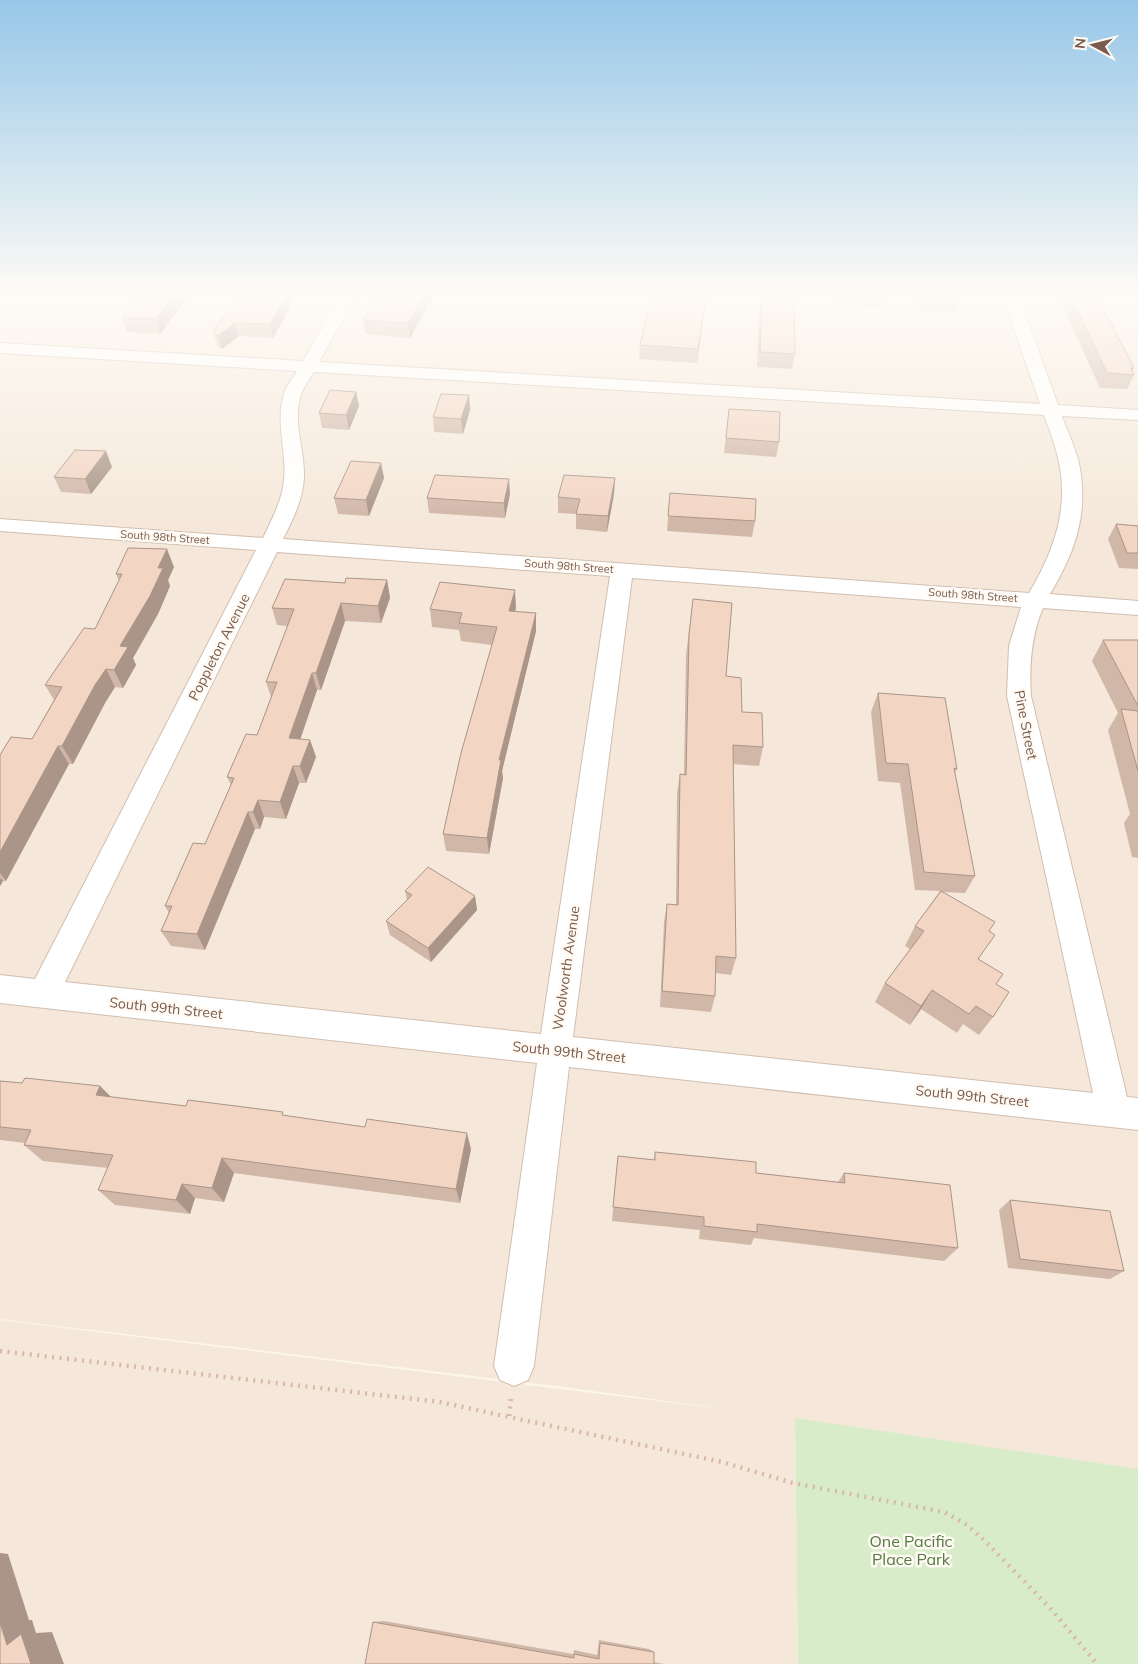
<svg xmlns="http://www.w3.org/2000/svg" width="1138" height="1664" font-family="Mulish,sans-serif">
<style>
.residential{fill:#f5e8da}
.green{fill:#d8ecc9}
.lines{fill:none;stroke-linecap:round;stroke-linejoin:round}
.street-casing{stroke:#d1beb0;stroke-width:2}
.path{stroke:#d9b8a5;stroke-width:4.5;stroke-dasharray:2 5.5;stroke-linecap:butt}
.street{fill:#fff;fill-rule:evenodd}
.wall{fill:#d1b7a8}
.shaded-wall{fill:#aa9588}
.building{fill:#f3d5c3;stroke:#aa9588}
.labels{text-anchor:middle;stroke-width:5;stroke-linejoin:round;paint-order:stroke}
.far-street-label{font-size:11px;fill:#7a5c4d;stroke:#fffaf3}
.street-label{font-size:14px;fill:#7a5c4d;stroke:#fffaf3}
.near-park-label{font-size:16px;fill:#537a41;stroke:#fffaf3}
</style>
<rect width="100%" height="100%" fill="#fdf6ec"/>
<polygon class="residential" points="0,291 1138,291 1138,1469 795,1419 798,1664 0,1664 0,1320 740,1411 556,1386 0,1319"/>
<polygon class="green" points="795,1418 1138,1469 1138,1664 798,1664"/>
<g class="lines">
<defs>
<path id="street" d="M343 291H359L319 362 1040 404 1001 291H1017L1058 405 1138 410V420L1062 416C1067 430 1074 445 1078 459 1090 510 1076 551 1050 594L1138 601V615L1043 608C1031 636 1029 666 1031 696L1127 1097 1138 1098V1130L569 1067 534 1366 528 1380 514 1386 500 1380 494 1366 537 1063 0 1003V975L35 979 256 550 0 531V519L263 538C272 519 282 501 284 480 287 451 275 423 284 394 286 386 293 378 297 371L0 353V343L303 361ZM314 372 1044 415C1049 429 1055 444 1058 458 1070 507 1054 551 1029 593L283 539C293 519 303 500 304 477 305 449 291 419 302 392 305 385 310 378 314 372ZM277 552 610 576 541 1034 65 982ZM632 578 1021 607 1009 646 1007 696 1093 1093 573 1037Z"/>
</defs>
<use href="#street" class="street-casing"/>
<g class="path">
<polyline points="0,1351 440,1402 509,1417"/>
<polyline points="511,1399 509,1417 722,1462 793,1483 944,1512 967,1525 986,1542 1051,1609 1097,1664"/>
</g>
<use href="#street" class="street"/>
</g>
<g class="wall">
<polygon points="192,291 160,334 127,332 122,318"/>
<polygon points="436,291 410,338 365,334 363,320"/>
<polygon points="652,291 711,291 710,298 706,298 697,363 639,359 640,345"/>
<polygon points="760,291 794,291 795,354 792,369 757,367"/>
<polygon points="835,291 883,291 884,293 880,307 836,305"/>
<polygon points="917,291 959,291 960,298 956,312 922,311"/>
<polygon points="1056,291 1094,291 1134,368 1132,371 1134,375 1127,389 1100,388"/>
<polygon points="291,294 293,302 273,338 239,336 222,349 217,345 213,331"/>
<polygon points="356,392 359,406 349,430 322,428 319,413"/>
<polygon points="469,395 470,410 463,434 434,432 433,417"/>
<polygon points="729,409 779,442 776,457 724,453"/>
<polygon points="381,463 384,478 369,516 338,514 334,498"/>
<polygon points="112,467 91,494 61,492 54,477"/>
<polygon points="615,478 614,494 607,532 576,529 576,514 558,513 558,497"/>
<polygon points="670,493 755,521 752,537 667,531"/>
<polygon points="510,494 505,518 429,513 427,498"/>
<polygon points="1116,524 1138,526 1138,569 1119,568 1108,539"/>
<polygon points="174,567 168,580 170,586 158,614 133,658 136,665 123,688 115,687 105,703 73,764 69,764 6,881 3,881 0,886 0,755 32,739 54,700 45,685 95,629 119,581 116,574"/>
<polygon points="387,580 390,598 381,623 345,621 321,690 317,690 300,739 310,740 316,757 306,783 299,783 286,819 264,817 260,829 255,829 205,950 171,946 161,931 169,913 165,906 205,844 231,785 227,777 257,735 271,697 266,682 288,626 277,625 272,608 345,583"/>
<polygon points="693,599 742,712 763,747 759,766 733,764 736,958 731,975 715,973 715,996 711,1012 660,1007 664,922 667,904 676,905 677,793 680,774 684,775 686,655"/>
<polygon points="516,608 515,611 536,631 502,771 503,778 489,854 446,851 443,834 492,645 461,641 459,630 432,627 430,609"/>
<polygon points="1103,640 1138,640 1138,858 1132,857 1124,823 1130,814 1108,730 1118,713 1092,661"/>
<polygon points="878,693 957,769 955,773 975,876 965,893 942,892 989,931 979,959 996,984 993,1017 979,1035 963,1024 957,1033 921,1009 910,1025 875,1002 885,983 910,949 905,946 915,926 940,891 915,890 900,783 878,781 871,712"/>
<polygon points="405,891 475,896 477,910 431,962 390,935 386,921 407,900"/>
<polygon points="0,1081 22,1083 100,1086 111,1097 186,1106 286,1116 471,1149 460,1203 234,1173 224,1202 195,1198 190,1214 115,1205 98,1190 108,1168 43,1161 24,1145 25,1143 0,1140"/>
<polygon points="655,1152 756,1173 838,1182 844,1173 958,1248 944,1261 754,1238 751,1245 699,1239 700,1230 612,1221 618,1156 654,1160"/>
<polygon points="1010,1200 1124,1271 1110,1279 1008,1268 999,1210"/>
<polygon points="384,1621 573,1654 574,1650 597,1655 599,1640 649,1649 654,1652 654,1662 664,1664 365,1664 373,1622"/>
</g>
<g class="shaded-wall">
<polygon points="177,291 192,291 160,334 156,319"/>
<polygon points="279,291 294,291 291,294 293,302 273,338 270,324"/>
<polygon points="427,291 436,291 410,338 408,323"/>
<polygon points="707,291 697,363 698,349"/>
<polygon points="235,323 239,336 222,349 218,336"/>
<polygon points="356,392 359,406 349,430 346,415"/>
<polygon points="469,395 470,410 463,434 461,419"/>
<polygon points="106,451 112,467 91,494 85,479"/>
<polygon points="381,463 384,478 369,516 366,500"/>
<polygon points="615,478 614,494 607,532 608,516"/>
<polygon points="509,479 510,494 505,518 504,503"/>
<polygon points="167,549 174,567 168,580 170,586 158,614 133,658 136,665 123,688 114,670 120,646"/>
<polygon points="387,580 390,598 381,623 378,606"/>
<polygon points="515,590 516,608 510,629 509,611"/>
<polygon points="341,603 345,621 321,690 316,673"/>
<polygon points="536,613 536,631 502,771 503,778 489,854 487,838 499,760"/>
<polygon points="106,669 115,687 105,703 73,764 62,746 95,685"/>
<polygon points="312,673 317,690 295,755 289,738"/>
<polygon points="310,740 316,757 306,783 300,766"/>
<polygon points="58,746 69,764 6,881 0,873 0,852"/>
<polygon points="293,766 299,783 286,819 280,802"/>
<polygon points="258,800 264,817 260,829 253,812"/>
<polygon points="248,812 255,829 205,950 197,934"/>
<polygon points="0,878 3,881 0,886"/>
<polygon points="475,896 477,910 431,962 428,948"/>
<polygon points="932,990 921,1009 910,1025 921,1006"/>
<polygon points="100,1086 116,1102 96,1095"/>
<polygon points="467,1133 471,1149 460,1203 456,1189"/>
<polygon points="222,1158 234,1173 224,1202 212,1188"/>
<polygon points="182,1184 195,1198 190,1214 176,1200"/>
<polygon points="0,1553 8,1554 29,1620 32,1620 36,1633 52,1632 64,1664 31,1664 7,1645 0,1623"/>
</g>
<g class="building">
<polygon points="144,291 177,291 156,319 122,318"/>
<polygon points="242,291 289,291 270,324 235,323 218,336 213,331"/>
<polygon points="381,291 427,291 408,323 363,320"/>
<polygon points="652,291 707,291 698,349 640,345"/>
<polygon points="762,291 794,291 795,354 760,352"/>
<polygon points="838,291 883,291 884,293"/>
<polygon points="925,291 959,291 960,298 926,297"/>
<polygon points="1068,291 1094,291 1134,368 1131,368 1134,375 1107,373"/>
<polygon points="330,390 356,392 346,415 319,413"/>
<polygon points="441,394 469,395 461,419 433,417"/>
<polygon points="729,409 780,412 779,442 726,438"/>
<polygon points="75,450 106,451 85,479 54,477"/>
<polygon points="351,461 381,463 366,500 334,498"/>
<polygon points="435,475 509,479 504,503 427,498"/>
<polygon points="564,475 615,478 608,516 576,514 580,499 558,497"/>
<polygon points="670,493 756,499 755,521 668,516"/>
<polygon points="1116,524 1138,526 1138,553 1127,553"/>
<polygon points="128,548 167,549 158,568 163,568 150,596 120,646 128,647 114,670 106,669 95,685 62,746 58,746 0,852 0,755 11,737 32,739 62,687 45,685 84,628 95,629 122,574 116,574"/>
<polygon points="346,578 387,580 378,606 341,603 316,673 312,673 289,738 310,740 300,766 293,766 280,802 258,800 253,812 248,812 197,934 161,931 172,906 165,906 193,843 205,844 234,778 227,777 246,734 257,735 277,682 266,682 294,609 272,608 285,579 345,583"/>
<polygon points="440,582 515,590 509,611 536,613 499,760 501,760 487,838 443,834 461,753 497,627 459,623 462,613 430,609"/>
<polygon points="693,599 732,603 726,676 741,678 742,712 762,713 763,747 733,745 736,958 716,956 715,996 662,991 667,904 678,905 680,774 686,775 689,635"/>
<polygon points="1103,640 1138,640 1138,706"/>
<polygon points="878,693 945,698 957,769 954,768 975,876 924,872 908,764 886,763"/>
<polygon points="1121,709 1138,711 1138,771"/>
<polygon points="428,867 475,896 428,948 386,921 412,895 405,891"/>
<polygon points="941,891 995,922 989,931 995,935 978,959 1003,974 996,984 1009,992 993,1017 976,1006 969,1014 932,990 921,1006 885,983 924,931 915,926"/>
<polygon points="25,1078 100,1086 96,1095 186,1106 188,1100 283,1112 282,1115 365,1127 367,1119 467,1133 456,1189 222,1158 212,1188 182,1184 176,1200 98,1190 113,1155 24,1145 31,1130 0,1127 0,1081 22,1083"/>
<polygon points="655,1152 756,1162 756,1173 845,1183 844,1173 950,1185 958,1248 757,1224 757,1232 704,1226 704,1217 613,1207 618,1156 655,1160"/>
<polygon points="1010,1200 1110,1211 1124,1271 1020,1259"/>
<polygon points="373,1622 574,1658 574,1654 599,1659 600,1643 654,1652 654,1664 365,1664"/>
<polygon points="0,1623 7,1645 21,1634 31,1664 0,1664"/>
</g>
<linearGradient id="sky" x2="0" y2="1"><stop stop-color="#97c7e8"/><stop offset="0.56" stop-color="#fefbf6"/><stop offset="1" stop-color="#fefbf6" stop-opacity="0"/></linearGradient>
<rect width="1138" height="524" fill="url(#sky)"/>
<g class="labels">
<g class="far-street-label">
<text transform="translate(165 537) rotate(4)" y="4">South 98th Street</text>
<text transform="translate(569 566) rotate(4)" y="4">South 98th Street</text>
<text transform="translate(973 595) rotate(4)" y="4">South 98th Street</text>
</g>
<g class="street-label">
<text transform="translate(219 647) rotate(-63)" y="5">Poppleton Avenue</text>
<text transform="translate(1026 725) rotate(79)" y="5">Pine Street</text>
<text transform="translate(566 968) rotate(-82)" y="5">Woolworth Avenue</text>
<text transform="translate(166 1008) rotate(6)" y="5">South 99th Street</text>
<text transform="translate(569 1052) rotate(6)" y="5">South 99th Street</text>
<text transform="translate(972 1096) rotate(6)" y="5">South 99th Street</text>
</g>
<g class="near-park-label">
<text x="911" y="1547">One Pacific<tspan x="911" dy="18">Place Park</tspan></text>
</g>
</g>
<g transform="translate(1093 45) rotate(277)" stroke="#fffaf3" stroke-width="4" paint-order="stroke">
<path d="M0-4L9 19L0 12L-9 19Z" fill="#7a5c4d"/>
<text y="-8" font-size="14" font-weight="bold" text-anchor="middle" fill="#7a5c4d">N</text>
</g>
</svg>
